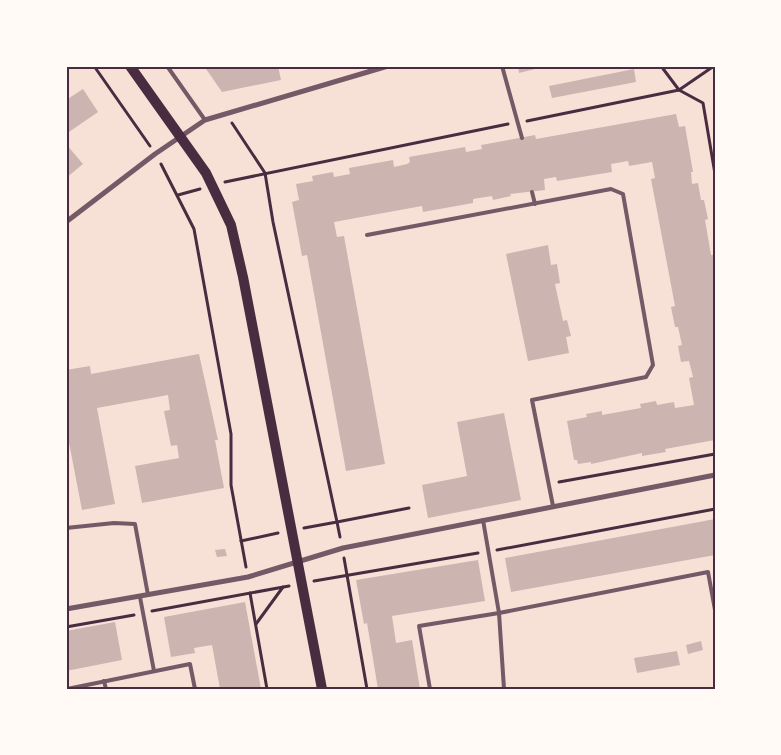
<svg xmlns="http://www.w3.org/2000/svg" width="781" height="755" font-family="Roboto,sans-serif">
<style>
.building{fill:#ccb4b1}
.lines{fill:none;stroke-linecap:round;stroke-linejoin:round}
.path{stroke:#4a2c40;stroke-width:3}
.service{stroke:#755966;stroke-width:4}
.minor{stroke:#755966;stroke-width:5}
.secondary{stroke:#4a2c40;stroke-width:10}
.neatline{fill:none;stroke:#4a2c40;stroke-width:2}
</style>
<rect width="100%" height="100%" fill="#f7e1d7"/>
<g class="building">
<polygon points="204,66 278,66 281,80 222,92"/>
<polygon points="518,66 542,66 543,67 519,73"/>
<polygon points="634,69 636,82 552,98 549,86"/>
<polygon points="83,89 98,112 66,134 66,100"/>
<polygon points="676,114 679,127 685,126 693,172 691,172 692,184 698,183 701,200 704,200 708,219 705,220 711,255 715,255 715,440 665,449 666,452 642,456 642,453 591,464 591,462 578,464 577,460 574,460 567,421 587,417 586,414 602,411 602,415 641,408 640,404 656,401 657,405 674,402 675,408 694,405 689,378 693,377 689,361 681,362 678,346 682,345 678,327 675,327 671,307 675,306 651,179 655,178 652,162 629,166 628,161 611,164 612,172 557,181 556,177 544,179 545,190 510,194 511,196 493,200 492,196 473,199 473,203 423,212 422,206 334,222 337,237 344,236 385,464 346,471 307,255 302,256 292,202 299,200 296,184 313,181 312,176 333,172 334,177 350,174 349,168 393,160 394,167 407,164 410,162 409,157 465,147 466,152 482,149 481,145 535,135 536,139"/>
<polygon points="66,144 83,164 66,178"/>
<polygon points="548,245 551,265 557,264 560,283 555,284 563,321 567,320 571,336 566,337 569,353 528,361 506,254"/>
<polygon points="199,354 218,440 215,440 224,488 142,503 135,466 179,458 177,445 171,446 164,411 170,410 168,395 97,408 115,504 82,510 66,427 66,370 90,366 91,374"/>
<polygon points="504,413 521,500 428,518 422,485 467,476 457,422"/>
<polygon points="715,519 715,555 511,592 505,558"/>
<polygon points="225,549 227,556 217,557 215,550"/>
<polygon points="478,560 485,601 392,616 396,643 412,640 420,689 378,689 367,623 364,624 356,580"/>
<polygon points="245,602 261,689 220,689 212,645 194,648 195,653 171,657 164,617"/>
<polygon points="115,622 122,660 66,671 66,631"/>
<polygon points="701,641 703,650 688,654 686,645"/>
<polygon points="677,651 680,665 637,673 634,658"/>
</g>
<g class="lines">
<g class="path">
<polyline points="94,66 150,146"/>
<polyline points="661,66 679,90 714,66"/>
<polyline points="527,121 679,90 703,103 715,174"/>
<polyline points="232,123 265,173 273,222 337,522 304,528"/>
<polyline points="161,164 194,229 231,434 231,485 246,567"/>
<polyline points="225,182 508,124"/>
<polyline points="178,195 200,189"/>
<polyline points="559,482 715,454"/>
<polyline points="340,537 337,522 409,508"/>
<polyline points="241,541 278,533"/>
<polyline points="497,550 715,509"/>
<polyline points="344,558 367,689"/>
<polyline points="314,581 478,553"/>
<polyline points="250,593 267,689"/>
<polyline points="152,611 289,586"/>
<polyline points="256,624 283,587"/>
<polyline points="66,627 134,615"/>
</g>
<g class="service">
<polyline points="167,66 205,120"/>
<polyline points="502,66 522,138"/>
<polyline points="532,192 535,204"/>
<polyline points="367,235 611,189 623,194 653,365 646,377 532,400 553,506"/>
<polyline points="66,528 114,523 135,524 148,595"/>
<polyline points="140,597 154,671"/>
<polyline points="104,681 106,689"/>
<polyline points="67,689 190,664 195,689"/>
<polyline points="430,689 419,626 499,613 483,520"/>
<polyline points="504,689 499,613 708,572 715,610"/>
</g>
<g class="minor">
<polyline points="66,222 155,154 205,120 388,66"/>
<polyline points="66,609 248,577 343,548 715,475"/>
</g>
<polyline class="secondary" points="130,66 206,173 231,225 243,277 322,689"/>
</g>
<rect width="781" height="755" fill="none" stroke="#fffaf5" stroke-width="135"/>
<rect x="68" y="68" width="646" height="620" class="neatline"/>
</svg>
